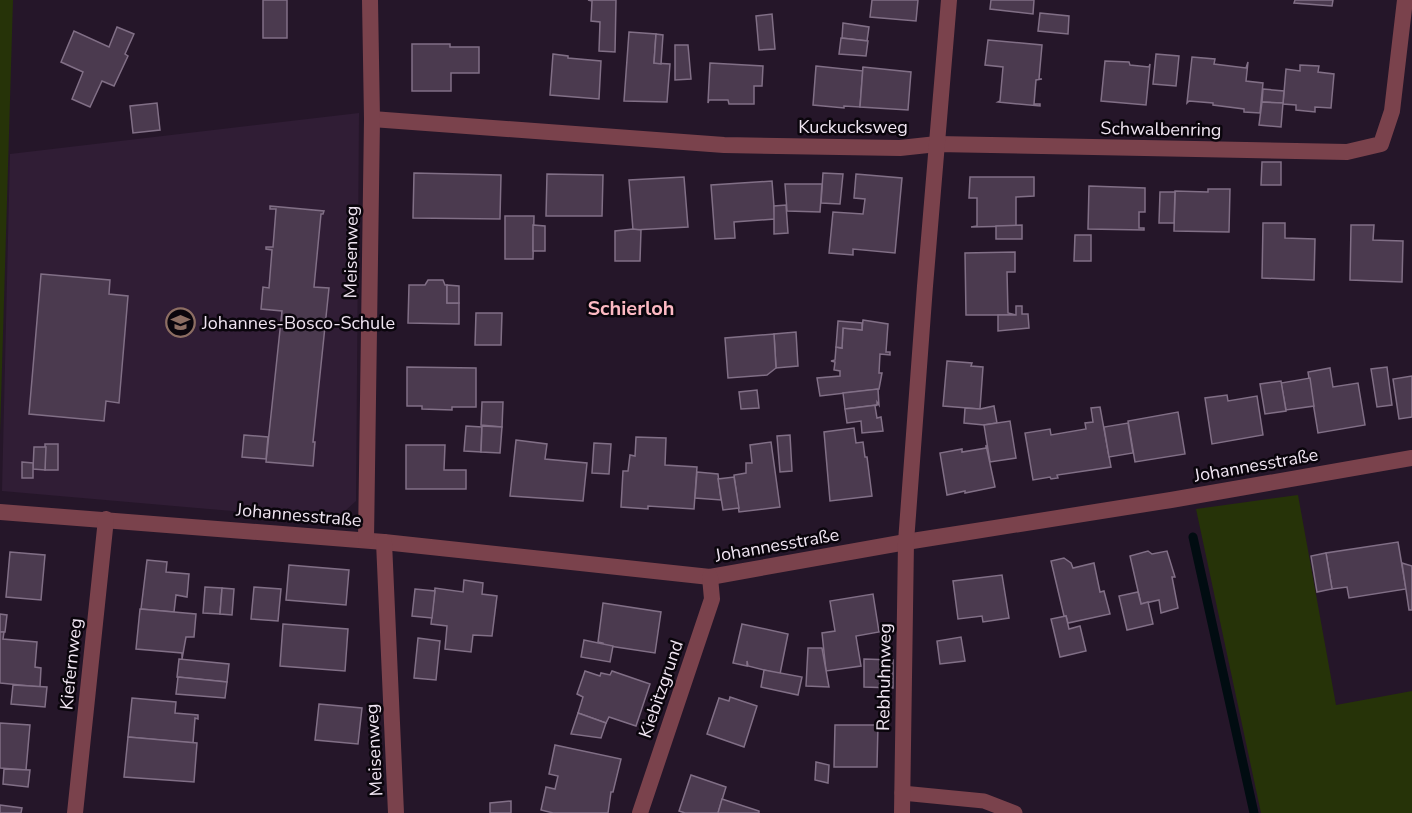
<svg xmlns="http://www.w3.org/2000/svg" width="1412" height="813" font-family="'Nunito Sans',sans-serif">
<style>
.built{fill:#301d35}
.green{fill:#263308}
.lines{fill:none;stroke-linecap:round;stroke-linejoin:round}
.stream{stroke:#010c11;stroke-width:9}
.building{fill:#4b3a4f;stroke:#816f86;stroke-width:1.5}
.service{stroke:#7a424c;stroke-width:15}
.minor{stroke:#7a424c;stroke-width:16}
.labels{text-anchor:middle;stroke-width:5;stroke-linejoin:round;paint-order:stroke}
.street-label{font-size:18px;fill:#f0e5f2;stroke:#0a050c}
.poi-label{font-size:18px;fill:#f0e5f2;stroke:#0a050c;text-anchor:start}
.neighbourhood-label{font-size:20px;font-weight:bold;fill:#fdb9c3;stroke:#0a050c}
</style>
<rect width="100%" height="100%" fill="#251629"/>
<polygon class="built" points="359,113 356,501 335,520 2,491 10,154"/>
<g class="green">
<polygon points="0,0 13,0 0,434"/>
<polygon points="1298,495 1336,705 1412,691 1412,813 1261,813 1196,509"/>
</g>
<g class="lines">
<polyline class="stream" points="1193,537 1254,813"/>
</g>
<g class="building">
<rect x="263" y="0" width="24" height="38"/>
<polygon points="588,0 616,0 615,52 599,51 600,22 591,21 592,1"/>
<polygon points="872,0 918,0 916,21 870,17"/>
<polygon points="991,0 1034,0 1033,14 990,9"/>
<polygon points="1295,0 1333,0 1332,6 1294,3"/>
<polygon points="1040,13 1069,16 1068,34 1038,31"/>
<polygon points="772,14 775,49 759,50 756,16"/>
<polygon points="843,23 869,27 867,41 842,38"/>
<polygon points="117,27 134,34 125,54 128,56 114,86 102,81 90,107 72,99 83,72 61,62 74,31 109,47"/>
<polygon points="629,32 656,34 654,63 670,64 667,102 624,101"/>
<polygon points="656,34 663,35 661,64 654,63"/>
<polygon points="841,38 868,41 866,56 839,54"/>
<polygon points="988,40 1042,45 1039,79 1042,79 1036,80 1034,104 1040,104 1040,106 998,102 1000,101 1003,67 985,65"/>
<polygon points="412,44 450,44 450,47 479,47 479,73 451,73 451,91 412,91"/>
<polygon points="675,45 688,45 691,79 675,80"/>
<polygon points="553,54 568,56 568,58 601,61 599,99 550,95"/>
<polygon points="1156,54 1179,56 1176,86 1153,84"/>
<polygon points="1192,57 1215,59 1214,64 1246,68 1248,62 1246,81 1263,83 1260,113 1244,112 1244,109 1213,105 1213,103 1189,101 1187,103"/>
<polygon points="1105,61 1129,62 1130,65 1149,67 1150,64 1146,105 1101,101"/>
<polygon points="710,63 763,66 762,86 754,86 754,104 729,104 728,100 709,100 708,103"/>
<polygon points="1300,65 1319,66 1318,72 1334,74 1331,108 1315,107 1315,112 1296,110 1296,105 1283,104 1286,69 1300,71"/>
<polygon points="816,66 863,71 863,67 860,107 844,106 844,108 813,105"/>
<polygon points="863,67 911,72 908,110 860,107"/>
<polygon points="1263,89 1284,91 1283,103 1262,102"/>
<polygon points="1262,102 1283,103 1281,127 1259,125"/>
<polygon points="157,103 160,130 133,133 130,106"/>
<polygon points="1262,162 1281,162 1281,185 1261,185"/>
<polygon points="414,173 501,175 500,219 413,218"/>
<polygon points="823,173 843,174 840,204 821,203"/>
<polygon points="547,174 603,175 602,216 546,216"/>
<polygon points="856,174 902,178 895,253 853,249 853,255 829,253 833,212 863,214 865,199 854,198"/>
<polygon points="684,177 688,227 633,230 629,180"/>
<polygon points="970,177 1034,177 1034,196 1016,197 1016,226 971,227 977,226 977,198 969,198"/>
<polygon points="772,181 775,219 734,222 735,238 715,239 711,185"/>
<polygon points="785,184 822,184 820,212 787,211"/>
<polygon points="1089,186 1145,188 1145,212 1139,212 1139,228 1144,228 1144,230 1088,229"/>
<polygon points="1208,189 1230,189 1229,232 1174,231 1175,191 1208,192"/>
<polygon points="1160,192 1175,192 1174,223 1159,223"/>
<polygon points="786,205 788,233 774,234 774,206"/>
<polygon points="270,206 324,211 323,214 321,214 314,287 329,288 313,442 315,442 313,466 266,462 282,311 261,309 263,287 269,288 272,250 266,249 266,247 273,247 276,209 270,209"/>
<polygon points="505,216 534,216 533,259 505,259"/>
<polygon points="1263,223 1285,223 1285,238 1315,239 1314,280 1262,278"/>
<polygon points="533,225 545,226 545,251 533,251"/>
<polygon points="1022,225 1022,239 996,239 996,226"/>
<polygon points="1351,225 1374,225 1373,240 1403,241 1402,282 1350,280"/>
<polygon points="633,229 641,230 640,261 615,261 615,231"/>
<polygon points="1075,235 1091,235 1091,261 1074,261"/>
<polygon points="1015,252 1015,272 1007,272 1008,313 1016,315 966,315 965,253"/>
<polygon points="41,274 110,280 109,294 128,296 119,403 106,401 104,421 29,414"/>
<polygon points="428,280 443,280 445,285 447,285 447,303 459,303 459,324 408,323 409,285 425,285"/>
<polygon points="447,285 459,286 459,303 447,303"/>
<polygon points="1016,306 1022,306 1022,314 1028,314 1029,328 998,331 998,315 1016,315"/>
<polygon points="476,313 502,313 501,345 475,345"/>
<polygon points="863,320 888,324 886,352 890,352 890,355 880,354 879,373 882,373 879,389 820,396 817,378 840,376 840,371 834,370 835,362 831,361 835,360 836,347 842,348 843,328 862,330"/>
<polygon points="838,321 862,323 862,330 843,328 842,348 836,347"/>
<polygon points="796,332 798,366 776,368 774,334"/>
<polygon points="774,334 776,368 767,375 728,378 725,338"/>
<polygon points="947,361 972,363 971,366 983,367 980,409 943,406"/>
<polygon points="407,367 476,368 476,407 452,407 452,410 422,409 422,406 407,406"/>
<polygon points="1387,367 1392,405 1377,407 1371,369"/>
<polygon points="1330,368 1333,387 1358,383 1365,425 1318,433 1308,372"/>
<polygon points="1412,376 1412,417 1399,419 1393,379"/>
<polygon points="1310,378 1314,406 1286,410 1281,383"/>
<polygon points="1281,381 1286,411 1265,414 1260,384"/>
<polygon points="878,389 879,405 877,402 877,405 845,409 843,393"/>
<polygon points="757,390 759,408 741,409 739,392"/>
<polygon points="1227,395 1228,401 1257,396 1263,435 1212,444 1205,398"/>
<polygon points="482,402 503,402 502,427 481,425"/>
<polygon points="877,405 875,406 877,418 881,417 883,431 862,433 861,421 847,423 845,409"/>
<polygon points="994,406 997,423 984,425 964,423 965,408 980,409"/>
<polygon points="1100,407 1111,467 1057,475 1058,478 1051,479 1050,477 1033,480 1025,433 1050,429 1051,435 1086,429 1085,423 1093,422 1091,408"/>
<polygon points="1178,412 1185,454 1135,462 1128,421"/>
<polygon points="1010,421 1016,458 990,462 984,425"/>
<polygon points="1128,423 1133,453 1109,457 1104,427"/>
<polygon points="466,426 482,427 481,452 464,451"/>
<polygon points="482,426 502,427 500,453 481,452"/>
<polygon points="854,428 856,443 863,442 865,457 867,457 872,496 830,501 824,432"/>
<polygon points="244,435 268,437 266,459 242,457"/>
<polygon points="790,435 792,471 780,472 777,436"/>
<polygon points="636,437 666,438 665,465 697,467 694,509 648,506 648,509 621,507 623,471 628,471 630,455 635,456"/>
<polygon points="516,440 547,444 545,459 587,463 583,501 510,496"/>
<polygon points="771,442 780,507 739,512 734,475 746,473 746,463 752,463 750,445"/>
<polygon points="594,443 611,444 609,474 592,473"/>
<rect x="45" y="444" width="13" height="26"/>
<polygon points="406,445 445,445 444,470 466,470 466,489 406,489"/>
<polygon points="986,445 995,487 965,493 965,491 947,495 940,453 962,449 962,452 986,448"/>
<polygon points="34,447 46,447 45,470 33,469"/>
<polygon points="22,462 33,463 33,478 22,478"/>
<polygon points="697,472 718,474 721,500 695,498"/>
<polygon points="734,477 739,508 723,510 718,479"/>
<polygon points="1398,542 1406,589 1349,598 1347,587 1332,589 1326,553"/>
<polygon points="1148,551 1152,554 1167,551 1175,577 1172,577 1178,608 1161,613 1159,600 1141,604 1130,556"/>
<polygon points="10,552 45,555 41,600 6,597"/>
<polygon points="1326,553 1332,589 1317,592 1311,556"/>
<polygon points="1064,558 1071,563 1073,568 1094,563 1100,592 1104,591 1110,614 1068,623 1066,616 1064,616 1051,561"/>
<polygon points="147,560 167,562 166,572 189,574 187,597 176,595 174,612 141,609"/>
<polygon points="1402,563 1412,566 1412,610 1409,610"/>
<polygon points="289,565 349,570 346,605 286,600"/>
<polygon points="1002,575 1009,618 983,622 982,616 958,619 953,581"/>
<polygon points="464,580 483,583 482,594 497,596 492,636 473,635 471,652 445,649 447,626 431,624 435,588 463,592"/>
<polygon points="205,587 222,588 220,614 203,613"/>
<polygon points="254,587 281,589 278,621 251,619"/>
<polygon points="222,588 234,589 232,615 220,614"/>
<polygon points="415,589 435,591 432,618 412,616"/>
<polygon points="1138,592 1141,604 1148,602 1153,624 1127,630 1119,596"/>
<polygon points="873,594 879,632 856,636 861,666 826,671 822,633 835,631 830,601"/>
<polygon points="603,603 661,612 655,653 603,645 603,643 598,642"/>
<polygon points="140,609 196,614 194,637 186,637 182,659 182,653 136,649"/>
<polygon points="0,614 7,615 5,632 0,632"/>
<polygon points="1066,616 1069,629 1080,626 1086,651 1060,657 1051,619"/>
<polygon points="283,624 348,629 345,671 280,666"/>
<polygon points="742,624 788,634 780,674 748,666 747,661 747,666 733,663"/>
<polygon points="0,632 4,632 3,639 37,642 35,667 41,668 40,687 0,683"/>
<polygon points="961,637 965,661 940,664 937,641"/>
<polygon points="418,638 440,641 436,680 414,678"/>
<polygon points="584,640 613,646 610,662 581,657"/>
<polygon points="808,648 822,648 829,687 806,686"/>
<polygon points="179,659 229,664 227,682 177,677"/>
<polygon points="864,659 893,660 893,688 864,687"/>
<polygon points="764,670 802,677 798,695 761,687"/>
<polygon points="585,671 600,676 601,673 610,675 612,671 650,684 636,726 609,717 606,723 578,713 583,697 577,694"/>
<polygon points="178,677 227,682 225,698 176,694"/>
<polygon points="13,685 47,687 45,707 11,704"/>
<polygon points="730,697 757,706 744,747 707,734 719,698 729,701"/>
<polygon points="132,698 176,702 175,713 198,715 198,719 195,718 193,743 128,737"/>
<polygon points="319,704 362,708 358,744 315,740"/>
<polygon points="578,713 606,723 601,738 571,734"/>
<polygon points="0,723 30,725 26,770 0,768"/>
<polygon points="835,725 878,725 877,767 834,767"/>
<polygon points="128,737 197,743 194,782 124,777"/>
<polygon points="555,745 621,759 613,792 611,792 608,813 553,813 541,810 546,787 555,789 558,776 549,774"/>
<polygon points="816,762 829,765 828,783 815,780"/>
<polygon points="4,769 30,770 28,787 3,784"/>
<polygon points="691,775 726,787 718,813 685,813 679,811"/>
<polygon points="722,799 759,811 759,813 718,813"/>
<polygon points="511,801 511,813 490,813 490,803"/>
<polygon points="0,805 22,808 21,813 0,813"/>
</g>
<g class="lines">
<polyline class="service" points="902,793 984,801 1015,813"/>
<g class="minor">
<polyline points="372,119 724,145 900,148 937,144 1347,152 1381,144 1392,111 1405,0"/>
<polyline points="0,512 384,542 710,577 906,542 1171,500 1412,458"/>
<polyline points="366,540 372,119 370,0"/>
<polyline points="384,542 396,813"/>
<polyline points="75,813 106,519"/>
<polyline points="640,813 712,599 710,577"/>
<polyline points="902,813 906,542 925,286 949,0"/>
</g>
</g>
<defs>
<symbol id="school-ring" viewBox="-11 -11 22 22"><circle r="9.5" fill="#0a050c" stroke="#8d6e63" stroke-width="1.5"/><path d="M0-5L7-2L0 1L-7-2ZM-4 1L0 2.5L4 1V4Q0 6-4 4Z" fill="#8d6e63"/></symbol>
</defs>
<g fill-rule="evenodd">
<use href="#school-ring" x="164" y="306" width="33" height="33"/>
</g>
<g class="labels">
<g class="street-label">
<text x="853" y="133">Kuckucksweg</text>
<text transform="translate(1161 129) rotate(1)" y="6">Schwalbenring</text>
<text transform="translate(351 252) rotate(-89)" y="6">Meisenweg</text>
<text transform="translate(1256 465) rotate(-10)" y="6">Johannesstraße</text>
<text transform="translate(299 515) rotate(5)" y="6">Johannesstraße</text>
<text transform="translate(777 545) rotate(-10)" y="6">Johannesstraße</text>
<text transform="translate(71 664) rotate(-84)" y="6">Kiefernweg</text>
<text transform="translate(884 677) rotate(-89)" y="6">Rebhuhnweg</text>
<text transform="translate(661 689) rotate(-71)" y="6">Kiebitzgrund</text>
<text transform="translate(374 750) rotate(-93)" y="6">Meisenweg</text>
</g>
<g class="poi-label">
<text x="202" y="329">Johannes-Bosco-Schule</text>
</g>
<g class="neighbourhood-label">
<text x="631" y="315">Schierloh</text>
</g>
</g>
</svg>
